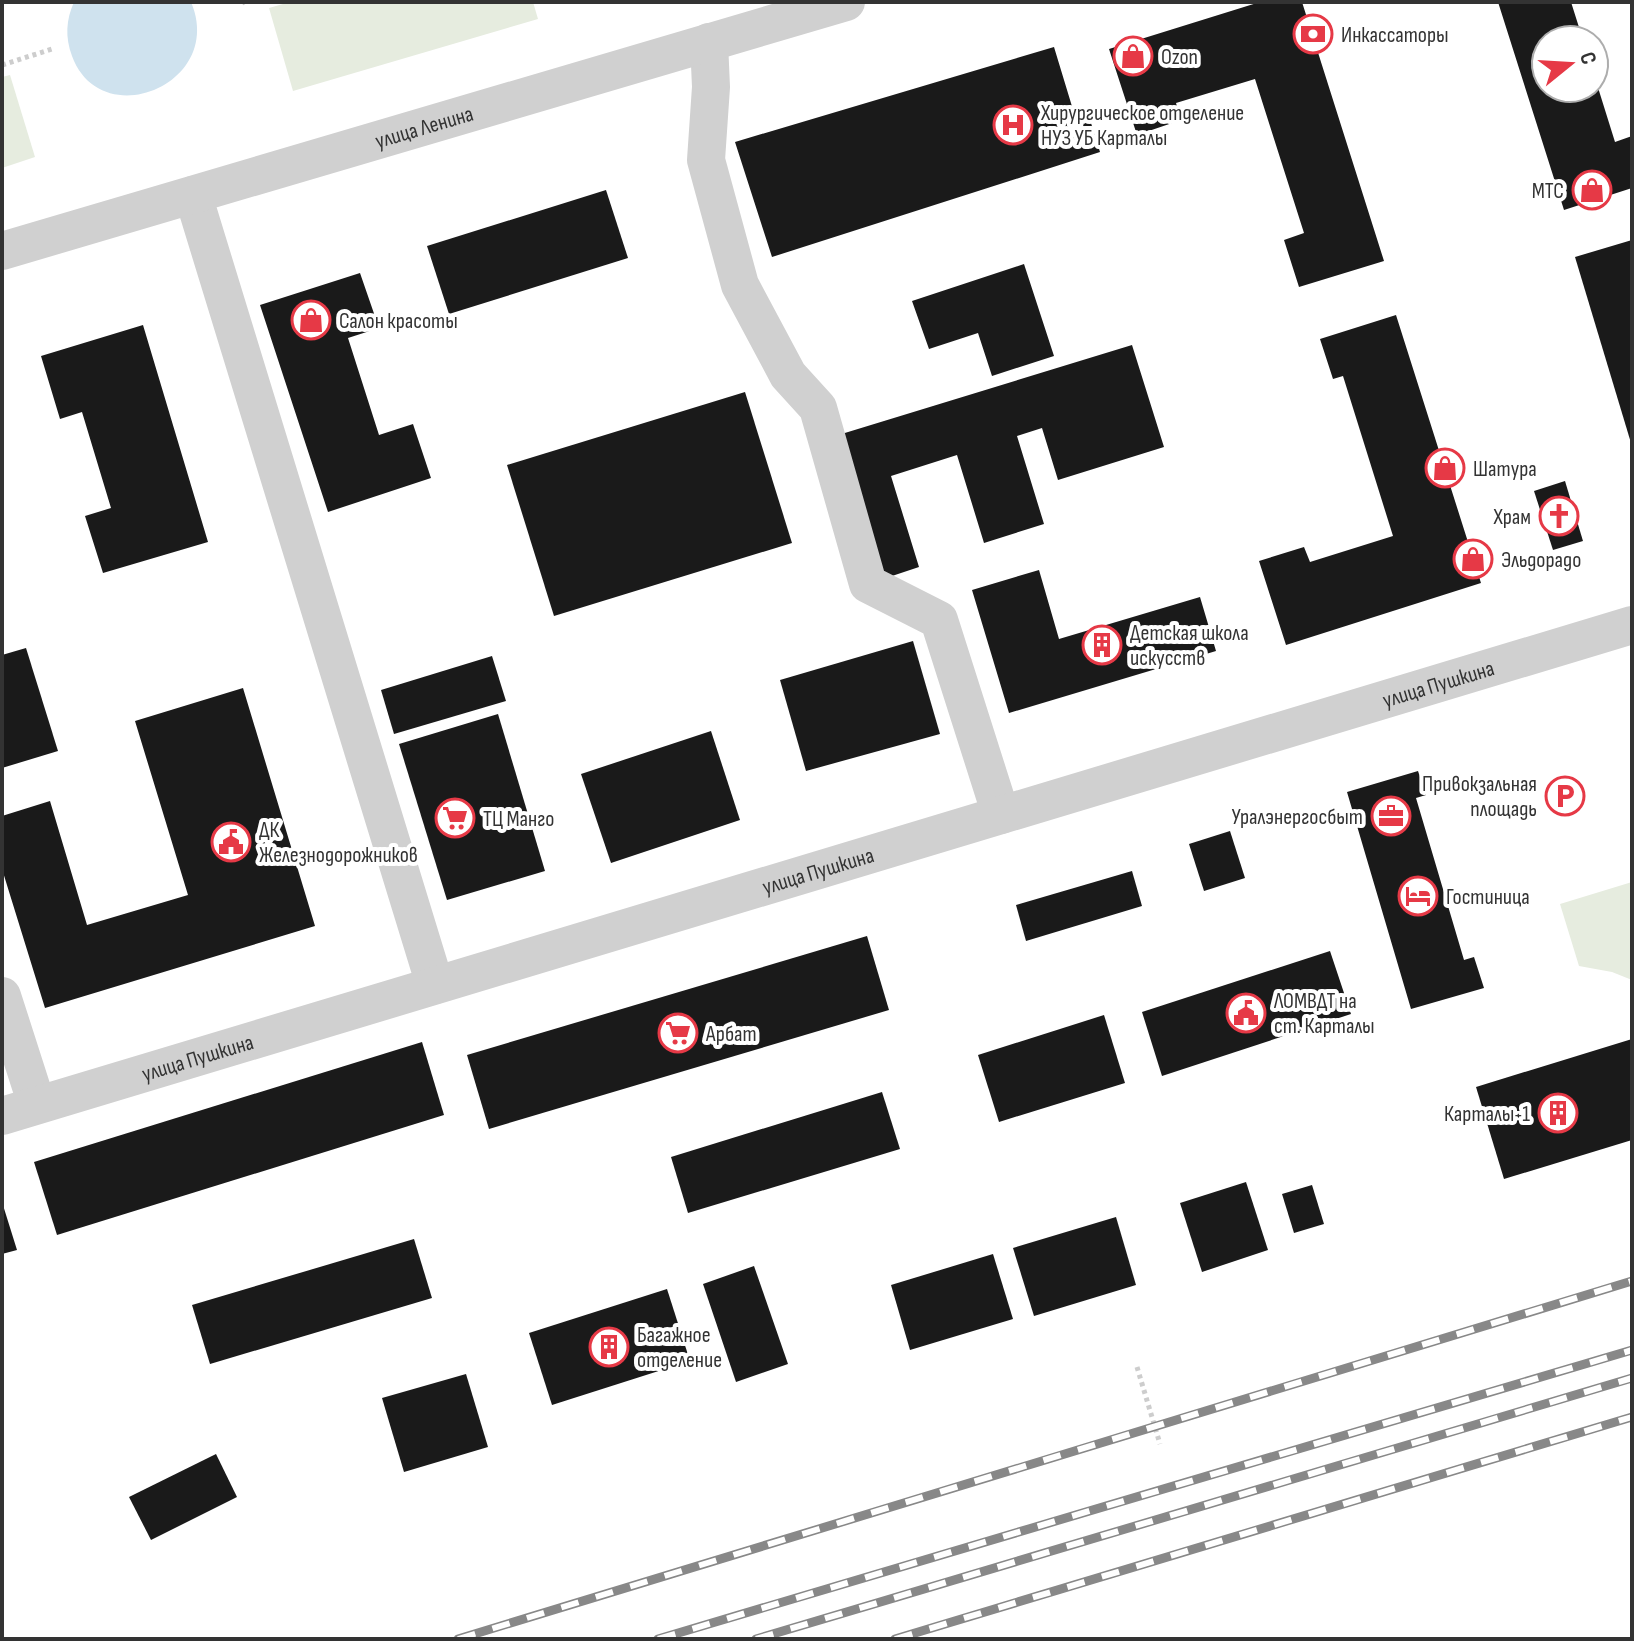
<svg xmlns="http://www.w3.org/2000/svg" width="1634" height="1641" font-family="'Sofia Sans Condensed',sans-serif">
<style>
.green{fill:#e6ecdf}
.water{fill:#cfe2ee}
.building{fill:#1a1a1a}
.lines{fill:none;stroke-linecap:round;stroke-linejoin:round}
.path{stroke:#cdcdcd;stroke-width:5;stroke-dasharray:4 4;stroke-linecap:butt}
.minor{stroke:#d0d0d0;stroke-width:38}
.rail-casing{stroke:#888;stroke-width:9}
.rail{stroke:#fff;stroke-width:6;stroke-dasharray:18;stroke-linecap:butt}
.labels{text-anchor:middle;stroke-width:8;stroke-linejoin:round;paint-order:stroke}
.poi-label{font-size:22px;fill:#333;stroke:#fff;text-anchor:start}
.street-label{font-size:22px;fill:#333;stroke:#fff}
</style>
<rect width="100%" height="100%" fill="#fff"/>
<g class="green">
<polygon points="290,2 533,2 538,19 293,91 269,8"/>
<polygon points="10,75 35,157 2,168 2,77"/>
<polygon points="1632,882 1632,980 1612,972 1579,966 1560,904"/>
</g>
<path class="water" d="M74 2H191C226 84 101 135 72 56 65 37 66 20 74 2Z"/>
<g class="building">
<polygon points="1260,2 1302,2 1384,261 1299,287 1284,240 1304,233 1255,79 1176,103 1181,120 1137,135 1109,49"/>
<polygon points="1498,2 1571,2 1583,40 1546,40 1546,88 1594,88 1595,78 1615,142 1632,136 1632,188 1564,210"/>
<polygon points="1054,47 1074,113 1087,110 1100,152 772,257 735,142"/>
<polygon points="606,190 628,258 449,314 427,246"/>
<polygon points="1632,240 1632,443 1631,443 1575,257"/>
<polygon points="1024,264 1054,356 992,376 978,333 929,349 912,301"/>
<polygon points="360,273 379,328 348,338 379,435 413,424 431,478 328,512 260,305"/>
<polygon points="1396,315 1481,583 1286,645 1259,561 1304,547 1310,562 1393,536 1343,376 1333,379 1320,339"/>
<polygon points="143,325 208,542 103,573 85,516 111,508 82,412 60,419 41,356"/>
<polygon points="1132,345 1164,447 1058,480 1042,428 1017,436 1044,524 984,543 957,455 891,476 919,567 880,580 835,436"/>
<polygon points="745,392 792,543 554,616 507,465"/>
<polygon points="1565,481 1583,541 1553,550 1534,491"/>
<polygon points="1039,570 1059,639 1200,597 1216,651 1009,713 972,590"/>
<polygon points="913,641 940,734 806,771 780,680"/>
<polygon points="26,648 58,751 2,768 2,655"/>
<polygon points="492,656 506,701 394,734 381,690"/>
<polygon points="243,688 315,926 45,1008 2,869 2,816 50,801 87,925 188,895 135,721"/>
<polygon points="498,714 545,871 447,900 399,744"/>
<polygon points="711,731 740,820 611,863 581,774"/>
<polygon points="1418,771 1426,795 1416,798 1464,960 1474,957 1484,988 1411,1009 1347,792"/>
<polygon points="1230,831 1245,878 1204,891 1189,844"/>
<polygon points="1132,871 1142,906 1026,941 1016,905"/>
<polygon points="867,936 889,1010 489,1129 467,1055"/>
<polygon points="1330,951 1351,1014 1162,1076 1142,1012"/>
<polygon points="1104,1015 1125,1083 999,1122 978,1055"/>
<polygon points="1632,1039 1632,1140 1504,1179 1476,1087"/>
<polygon points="422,1042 444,1115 57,1235 34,1162"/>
<polygon points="882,1092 900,1149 688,1213 671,1157"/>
<polygon points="1246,1182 1268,1250 1202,1272 1180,1203"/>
<polygon points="1312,1185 1324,1224 1294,1233 1282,1194"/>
<polygon points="2,1202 17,1250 2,1254"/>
<polygon points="1116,1217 1136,1285 1034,1316 1013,1248"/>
<polygon points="414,1239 432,1298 210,1364 192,1305"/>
<polygon points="993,1254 1013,1319 910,1350 891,1285"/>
<polygon points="754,1266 788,1364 736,1382 703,1284"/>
<polygon points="667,1289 690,1361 552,1405 529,1333"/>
<polygon points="466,1374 488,1447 404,1472 382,1398"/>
<polygon points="216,1454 237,1497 151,1540 129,1497"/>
</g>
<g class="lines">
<g class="path">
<polyline points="242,3 244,2"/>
<polyline points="2,65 52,49"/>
<polyline points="1137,1367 1160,1444"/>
</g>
<g class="minor">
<polyline points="709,42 711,87 706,160 740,285 788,375 818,408 868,584 939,620 1001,815"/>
<polyline points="193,195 435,985"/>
<path id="s1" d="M2 251 846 2"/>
<polyline points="2,996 37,1105"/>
<path id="s2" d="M2 1116 1632 625"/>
</g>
<defs>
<g id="rail">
<polyline points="458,1639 1632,1281"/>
<polyline points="658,1639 1632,1350"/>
<polyline points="756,1639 1632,1378"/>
<polyline points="895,1639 1632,1417"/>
</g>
</defs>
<use href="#rail" class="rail-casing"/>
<use href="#rail" class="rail"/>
</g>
<defs>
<symbol id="bank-ring" viewBox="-11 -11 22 22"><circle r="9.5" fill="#fff" stroke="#e63946" stroke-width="1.5"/><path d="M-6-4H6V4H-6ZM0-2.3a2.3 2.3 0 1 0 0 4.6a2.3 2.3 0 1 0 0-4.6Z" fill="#e63946"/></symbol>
<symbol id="shop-ring" viewBox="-11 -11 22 22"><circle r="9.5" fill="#fff" stroke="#e63946" stroke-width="1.5"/><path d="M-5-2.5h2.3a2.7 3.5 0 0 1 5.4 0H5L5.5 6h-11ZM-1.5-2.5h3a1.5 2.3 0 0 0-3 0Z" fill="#e63946"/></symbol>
<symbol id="hospital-ring" viewBox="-11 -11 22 22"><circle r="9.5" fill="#fff" stroke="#e63946" stroke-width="1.5"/><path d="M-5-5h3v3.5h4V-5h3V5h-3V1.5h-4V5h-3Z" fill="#e63946"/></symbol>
<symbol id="church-ring" viewBox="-11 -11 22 22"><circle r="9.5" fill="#fff" stroke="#e63946" stroke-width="1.5"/><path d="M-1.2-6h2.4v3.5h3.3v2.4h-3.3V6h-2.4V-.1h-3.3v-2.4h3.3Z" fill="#e63946"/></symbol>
<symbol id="building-ring" viewBox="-11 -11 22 22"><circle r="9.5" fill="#fff" stroke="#e63946" stroke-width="1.5"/><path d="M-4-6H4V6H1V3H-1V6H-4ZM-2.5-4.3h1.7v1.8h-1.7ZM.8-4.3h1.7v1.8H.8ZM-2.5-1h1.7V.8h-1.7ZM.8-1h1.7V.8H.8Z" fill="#e63946"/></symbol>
<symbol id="parking-ring" viewBox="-11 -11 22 22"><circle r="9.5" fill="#fff" stroke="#e63946" stroke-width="1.5"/><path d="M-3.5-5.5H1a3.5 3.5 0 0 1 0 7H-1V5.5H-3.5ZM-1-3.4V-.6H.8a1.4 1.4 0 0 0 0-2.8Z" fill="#e63946"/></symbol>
<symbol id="office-ring" viewBox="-11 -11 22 22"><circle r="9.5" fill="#fff" stroke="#e63946" stroke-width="1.5"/><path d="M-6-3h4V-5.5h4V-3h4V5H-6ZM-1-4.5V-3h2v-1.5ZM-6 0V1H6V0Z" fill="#e63946"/></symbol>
<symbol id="supermarket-ring" viewBox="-11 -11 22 22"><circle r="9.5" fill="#fff" stroke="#e63946" stroke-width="1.5"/><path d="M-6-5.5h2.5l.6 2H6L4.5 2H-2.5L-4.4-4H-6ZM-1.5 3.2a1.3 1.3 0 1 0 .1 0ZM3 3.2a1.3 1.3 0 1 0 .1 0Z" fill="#e63946"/></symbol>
<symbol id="civic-ring" viewBox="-11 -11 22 22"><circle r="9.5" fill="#fff" stroke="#e63946" stroke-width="1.5"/><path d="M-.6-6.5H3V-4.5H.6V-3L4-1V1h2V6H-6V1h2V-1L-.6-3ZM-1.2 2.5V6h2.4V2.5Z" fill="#e63946"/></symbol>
<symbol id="hotel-ring" viewBox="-11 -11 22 22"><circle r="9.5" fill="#fff" stroke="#e63946" stroke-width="1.5"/><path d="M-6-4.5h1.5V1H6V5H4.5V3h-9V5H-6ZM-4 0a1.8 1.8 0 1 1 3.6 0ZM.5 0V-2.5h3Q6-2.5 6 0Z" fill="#e63946"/></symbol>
</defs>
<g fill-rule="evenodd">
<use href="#bank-ring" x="1291" y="12" width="44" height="44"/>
<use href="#shop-ring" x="1111" y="34" width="44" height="44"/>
<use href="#hospital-ring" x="991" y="103" width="44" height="44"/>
<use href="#shop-ring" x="1570" y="168" width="44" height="44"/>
<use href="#shop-ring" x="289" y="298" width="44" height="44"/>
<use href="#shop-ring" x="1423" y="446" width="44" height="44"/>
<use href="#church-ring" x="1537" y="494" width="44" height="44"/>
<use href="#shop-ring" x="1451" y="537" width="44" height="44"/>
<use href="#building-ring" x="1080" y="623" width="44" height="44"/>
<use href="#parking-ring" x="1543" y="774" width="44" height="44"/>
<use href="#office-ring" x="1369" y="794" width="44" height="44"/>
<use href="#supermarket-ring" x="433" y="796" width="44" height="44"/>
<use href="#civic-ring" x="209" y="820" width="44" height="44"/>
<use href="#hotel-ring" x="1396" y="874" width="44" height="44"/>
<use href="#civic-ring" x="1224" y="991" width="44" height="44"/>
<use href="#supermarket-ring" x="656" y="1011" width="44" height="44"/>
<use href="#building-ring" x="1536" y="1091" width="44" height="44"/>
<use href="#building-ring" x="587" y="1325" width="44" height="44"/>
</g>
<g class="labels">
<g class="poi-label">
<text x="1341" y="42">Инкассаторы</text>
<text x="1161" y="64">Ozon</text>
<text x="1041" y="120">Хирургическое отделение<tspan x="1041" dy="25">НУЗ УБ Карталы</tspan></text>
<text x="1564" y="198" text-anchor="end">МТС</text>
<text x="339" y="328">Салон красоты</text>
<text x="1473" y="476">Шатура</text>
<text x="1531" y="524" text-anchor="end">Храм</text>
<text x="1501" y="567">Эльдорадо</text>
<text x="1130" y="640">Детская школа<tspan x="1130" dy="25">искусств</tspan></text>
<text x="1537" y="791" text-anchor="end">Привокзальная<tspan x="1537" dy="25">площадь</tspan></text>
<text x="1363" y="824" text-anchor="end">Уралэнергосбыт</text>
<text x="483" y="826">ТЦ Манго</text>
<text x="259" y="837">ДК<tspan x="259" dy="25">Железнодорожников</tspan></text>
<text x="1446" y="904">Гостиница</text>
<text x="1274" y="1008">ЛОМВДТ на<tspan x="1274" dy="25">ст. Карталы</tspan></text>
<text x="706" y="1041">Арбат</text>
<text x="1530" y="1121" text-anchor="end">Карталы-1</text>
<text x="637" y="1342">Багажное<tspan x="637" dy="25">отделение</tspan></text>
</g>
<g class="street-label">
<text dy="8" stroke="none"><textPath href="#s1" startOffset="440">улица Ленина</textPath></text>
<text dy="8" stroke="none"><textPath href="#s2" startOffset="1500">улица Пушкина</textPath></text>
<text dy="8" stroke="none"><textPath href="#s2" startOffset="852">улица Пушкина</textPath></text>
<text dy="8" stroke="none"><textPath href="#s2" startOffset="204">улица Пушкина</textPath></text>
</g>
</g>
<rect width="1634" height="1641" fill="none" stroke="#333333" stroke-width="8"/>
<g transform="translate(1570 64) rotate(72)"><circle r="38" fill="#ffffff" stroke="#adadad" stroke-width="2"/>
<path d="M0-6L14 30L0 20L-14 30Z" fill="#e63946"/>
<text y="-12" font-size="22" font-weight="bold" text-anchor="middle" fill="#333333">С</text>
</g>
</svg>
